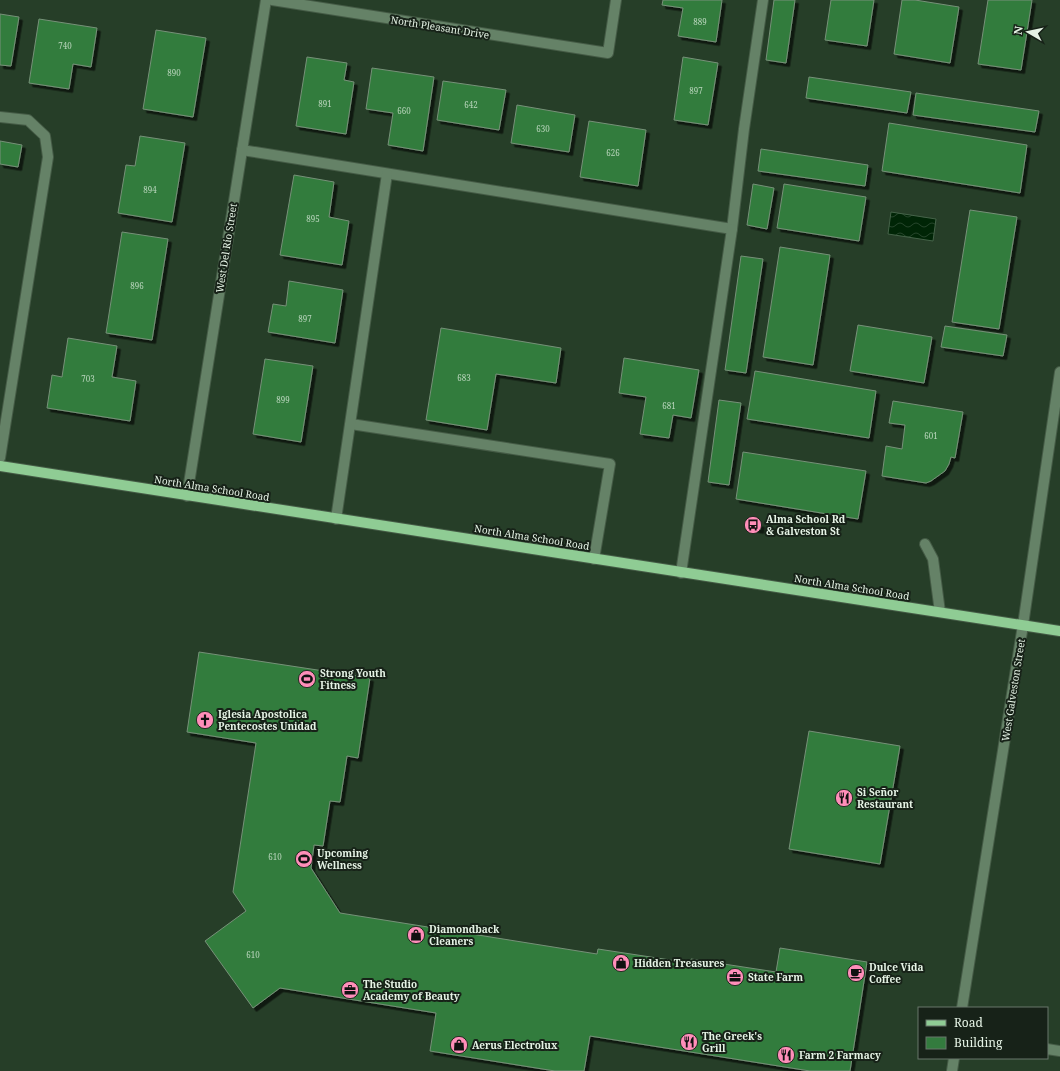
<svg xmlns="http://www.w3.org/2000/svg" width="1060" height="1071" font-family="'Noto Serif',serif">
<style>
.water{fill:url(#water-waves);stroke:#456349}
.building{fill:#337b3e;stroke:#769178;filter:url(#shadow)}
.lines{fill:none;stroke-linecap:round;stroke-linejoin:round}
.minor-casing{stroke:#455b46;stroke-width:12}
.major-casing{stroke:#455b46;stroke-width:12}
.minor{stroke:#658267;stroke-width:10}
.major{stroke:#8fcc94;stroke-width:10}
.labels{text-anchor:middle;stroke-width:4;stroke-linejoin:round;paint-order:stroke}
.number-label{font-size:8px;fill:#b8d5bb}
.street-label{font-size:10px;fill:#e5f3e5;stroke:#172218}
.poi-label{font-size:10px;font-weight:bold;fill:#e5f3e5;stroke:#172218;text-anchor:start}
</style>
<defs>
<pattern id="water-waves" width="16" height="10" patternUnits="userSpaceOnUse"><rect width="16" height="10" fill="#002506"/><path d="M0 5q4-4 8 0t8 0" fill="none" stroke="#25452a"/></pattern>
<filter id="shadow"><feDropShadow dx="3.5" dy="3.5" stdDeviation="0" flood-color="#0009"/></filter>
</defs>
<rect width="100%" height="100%" fill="#263e28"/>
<polygon class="water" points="891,212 936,219 933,241 888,234"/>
<g class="building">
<polygon points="663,0 722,0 716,42 678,36 683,8 662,5"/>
<polygon points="774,0 795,0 786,63 766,60"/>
<polygon points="831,0 874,0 867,46 825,40"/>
<polygon points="902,0 915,0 959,7 950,63 894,54"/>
<polygon points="988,0 1032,0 1021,70 978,64"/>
<polygon points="0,14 19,17 11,66 0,65"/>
<polygon points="39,19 97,28 91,67 73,64 69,89 29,83"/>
<polygon points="156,30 206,38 193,117 143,109"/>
<polygon points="307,57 347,63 344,80 354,82 346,134 296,126"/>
<polygon points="683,57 718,63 708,125 674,120"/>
<polygon points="372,68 434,77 423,151 388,145 393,113 366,109"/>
<polygon points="809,77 911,92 907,113 806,98"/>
<polygon points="443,81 506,90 499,130 437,120"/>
<polygon points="916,93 1039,111 1035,132 913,115"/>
<polygon points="517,105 575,115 569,152 511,143"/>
<polygon points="589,121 646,130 638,186 580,177"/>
<polygon points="889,123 1027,145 1020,193 882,171"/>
<polygon points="140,136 185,143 172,222 118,213 126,165 135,166"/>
<polygon points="0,141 22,145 18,167 0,164"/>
<polygon points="761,149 868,165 865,186 758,171"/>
<polygon points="294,175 334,182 329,217 349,221 342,265 280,255"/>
<polygon points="753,184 774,188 767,229 747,225"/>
<polygon points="784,184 866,197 859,241 777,228"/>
<polygon points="970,210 1017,217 999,329 952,322"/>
<polygon points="122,232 168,239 152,340 106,333"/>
<polygon points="780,247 830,255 813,365 763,357"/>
<polygon points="741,256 763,259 746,373 725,370"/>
<polygon points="289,281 343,290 335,343 268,332 273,304 286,306"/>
<polygon points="858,325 932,337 924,383 850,371"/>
<polygon points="945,326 1007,335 1003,356 941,347"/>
<polygon points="441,328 561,348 556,383 496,374 487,430 426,420"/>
<polygon points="68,338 117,346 112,377 136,381 130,421 47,408 52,375 62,377"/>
<polygon points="624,358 699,370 691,418 673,415 669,438 640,434 646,397 619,393"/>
<polygon points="265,359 313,366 301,442 253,434"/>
<polygon points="755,371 876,391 869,438 747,419"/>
<polygon points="719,400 741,403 729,485 708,482"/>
<polygon points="893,401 963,412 955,458 951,457 949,464 945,471 931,481 926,483 882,476 886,446 902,449 905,425 889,423"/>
<polygon points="743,452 866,471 858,519 736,499"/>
<polygon points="747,521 761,524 760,530 746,527"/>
<polygon points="199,652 370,678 358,758 347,756 340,802 330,801 323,846 314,845 311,868 340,913 597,954 598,949 690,963 691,959 776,972 780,948 867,962 850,1071 810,1071 590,1036 584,1071 555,1071 430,1051 436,1013 280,988 253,1008 205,941 246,911 233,892 256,743 187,732"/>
<polygon points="809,731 900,746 880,864 789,849"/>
</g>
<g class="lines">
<defs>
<g id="minor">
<polyline points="272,0 608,53 616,0"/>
<polyline points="0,117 28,120 45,136 48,157 0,458"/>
<polyline points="242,150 732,229 744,129 763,0"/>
<polyline points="351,424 610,464 594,559"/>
<polyline points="187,496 266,0"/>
<polyline points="336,519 387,174"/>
<polyline points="925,544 933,559 940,612"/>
<polyline points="681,573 732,229"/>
<polyline points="962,1008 1023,625 1060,372"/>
<polyline points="1047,1049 1060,1051"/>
<polyline points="952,1071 954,1058"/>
</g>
<polyline id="major" points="0,466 1060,631"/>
</defs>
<use href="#minor" class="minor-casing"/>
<use href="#major" class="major-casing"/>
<use href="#minor" class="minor"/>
<use href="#major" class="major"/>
</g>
<defs>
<symbol id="bus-disc" viewBox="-11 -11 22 22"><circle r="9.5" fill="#ff8eb9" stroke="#172218"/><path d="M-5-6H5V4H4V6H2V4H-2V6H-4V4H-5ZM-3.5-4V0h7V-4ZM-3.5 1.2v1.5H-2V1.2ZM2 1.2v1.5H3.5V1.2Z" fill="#111"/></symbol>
<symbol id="stadium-disc" viewBox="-11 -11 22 22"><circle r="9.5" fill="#ff8eb9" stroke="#172218"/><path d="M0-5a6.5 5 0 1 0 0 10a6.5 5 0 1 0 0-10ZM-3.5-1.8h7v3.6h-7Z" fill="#111"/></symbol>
<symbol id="church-disc" viewBox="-11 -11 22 22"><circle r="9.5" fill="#ff8eb9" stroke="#172218"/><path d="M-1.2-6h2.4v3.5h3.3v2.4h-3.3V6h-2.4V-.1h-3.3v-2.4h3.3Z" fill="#111"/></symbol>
<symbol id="restaurant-disc" viewBox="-11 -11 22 22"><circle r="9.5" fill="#ff8eb9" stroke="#172218"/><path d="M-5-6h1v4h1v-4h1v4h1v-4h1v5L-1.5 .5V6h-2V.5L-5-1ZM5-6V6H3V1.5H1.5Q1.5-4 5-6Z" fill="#111"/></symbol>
<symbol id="shop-disc" viewBox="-11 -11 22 22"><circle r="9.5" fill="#ff8eb9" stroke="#172218"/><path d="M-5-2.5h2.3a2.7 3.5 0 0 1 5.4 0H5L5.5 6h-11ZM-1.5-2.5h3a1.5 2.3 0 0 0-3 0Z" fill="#111"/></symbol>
<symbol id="cafe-disc" viewBox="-11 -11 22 22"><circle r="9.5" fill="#ff8eb9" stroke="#172218"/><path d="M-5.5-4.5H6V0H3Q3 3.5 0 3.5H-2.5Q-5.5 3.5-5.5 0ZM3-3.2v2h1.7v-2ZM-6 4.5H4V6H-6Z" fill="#111"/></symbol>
<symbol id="office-disc" viewBox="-11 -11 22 22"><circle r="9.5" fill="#ff8eb9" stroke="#172218"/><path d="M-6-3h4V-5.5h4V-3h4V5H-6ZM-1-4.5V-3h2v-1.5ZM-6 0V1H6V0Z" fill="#111"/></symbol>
</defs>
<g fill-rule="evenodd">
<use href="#bus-disc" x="743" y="515" width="20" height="20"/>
<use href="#stadium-disc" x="297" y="669" width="20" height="20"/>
<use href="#church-disc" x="195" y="710" width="20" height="20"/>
<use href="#restaurant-disc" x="834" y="788" width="20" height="20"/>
<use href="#stadium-disc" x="294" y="849" width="20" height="20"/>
<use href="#shop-disc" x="406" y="925" width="20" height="20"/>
<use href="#shop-disc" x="611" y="953" width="20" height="20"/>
<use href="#cafe-disc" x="846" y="963" width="20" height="20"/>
<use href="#office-disc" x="725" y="967" width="20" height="20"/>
<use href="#office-disc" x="340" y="980" width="20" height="20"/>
<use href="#restaurant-disc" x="679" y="1032" width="20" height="20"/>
<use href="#shop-disc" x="449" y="1035" width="20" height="20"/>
<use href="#restaurant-disc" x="776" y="1045" width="20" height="20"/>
</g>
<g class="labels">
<g class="number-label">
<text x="700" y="25">889</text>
<text x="65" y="49">740</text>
<text x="174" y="76">890</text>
<text x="696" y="94">897</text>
<text x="325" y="107">891</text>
<text x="471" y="108">642</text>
<text x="404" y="114">660</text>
<text x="543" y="132">630</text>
<text x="613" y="156">626</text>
<text x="150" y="193">894</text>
<text x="313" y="222">895</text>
<text x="137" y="289">896</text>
<text x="305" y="322">897</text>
<text x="464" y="381">683</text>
<text x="88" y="382">703</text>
<text x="283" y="403">899</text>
<text x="669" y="409">681</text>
<text x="931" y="439">601</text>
<text x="275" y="860">610</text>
<text x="253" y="958">610</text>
</g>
<g class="street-label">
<text transform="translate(440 27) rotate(9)" y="4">North Pleasant Drive</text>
<text transform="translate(226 248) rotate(-81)" y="4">West Del Rio Street</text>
<text transform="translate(212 488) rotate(9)" y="4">North Alma School Road</text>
<text transform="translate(532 537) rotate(9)" y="4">North Alma School Road</text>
<text transform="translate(852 587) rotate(9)" y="4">North Alma School Road</text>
<text transform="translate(1013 690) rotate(-81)" y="4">West Galveston Street</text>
</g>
<g class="poi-label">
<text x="766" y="523">Alma School Rd<tspan x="766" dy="12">&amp; Galveston St</tspan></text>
<text x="320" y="677">Strong Youth<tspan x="320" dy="12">Fitness</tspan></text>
<text x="218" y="718">Iglesia Apostolica<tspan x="218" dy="12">Pentecostes Unidad</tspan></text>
<text x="857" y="796">Si Señor<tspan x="857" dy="12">Restaurant</tspan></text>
<text x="317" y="857">Upcoming<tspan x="317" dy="12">Wellness</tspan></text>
<text x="429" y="933">Diamondback<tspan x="429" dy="12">Cleaners</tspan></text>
<text x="634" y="967">Hidden Treasures</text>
<text x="869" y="971">Dulce Vida<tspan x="869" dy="12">Coffee</tspan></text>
<text x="748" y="981">State Farm</text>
<text x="363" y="988">The Studio<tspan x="363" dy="12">Academy of Beauty</tspan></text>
<text x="702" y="1040">The Greek's<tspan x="702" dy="12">Grill</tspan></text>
<text x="472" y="1049">Aerus Electrolux</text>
<text x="799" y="1059">Farm 2 Farmacy</text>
</g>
</g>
<rect x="918" y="1007" width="130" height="52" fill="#172218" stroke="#69766a"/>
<rect x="926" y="1020" width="20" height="6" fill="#8fcc94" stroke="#69766a"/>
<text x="954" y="1027" font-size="12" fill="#e5f3e5">Road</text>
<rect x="926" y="1037" width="20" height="12" fill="#337b3e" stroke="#69766a"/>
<text x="954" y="1047" font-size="12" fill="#e5f3e5">Building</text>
<g transform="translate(1028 32) rotate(279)" stroke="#172218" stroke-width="3" paint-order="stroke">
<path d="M0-3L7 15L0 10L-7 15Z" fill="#e5f3e5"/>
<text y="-6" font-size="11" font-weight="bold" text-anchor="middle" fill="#e5f3e5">N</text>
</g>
</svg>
